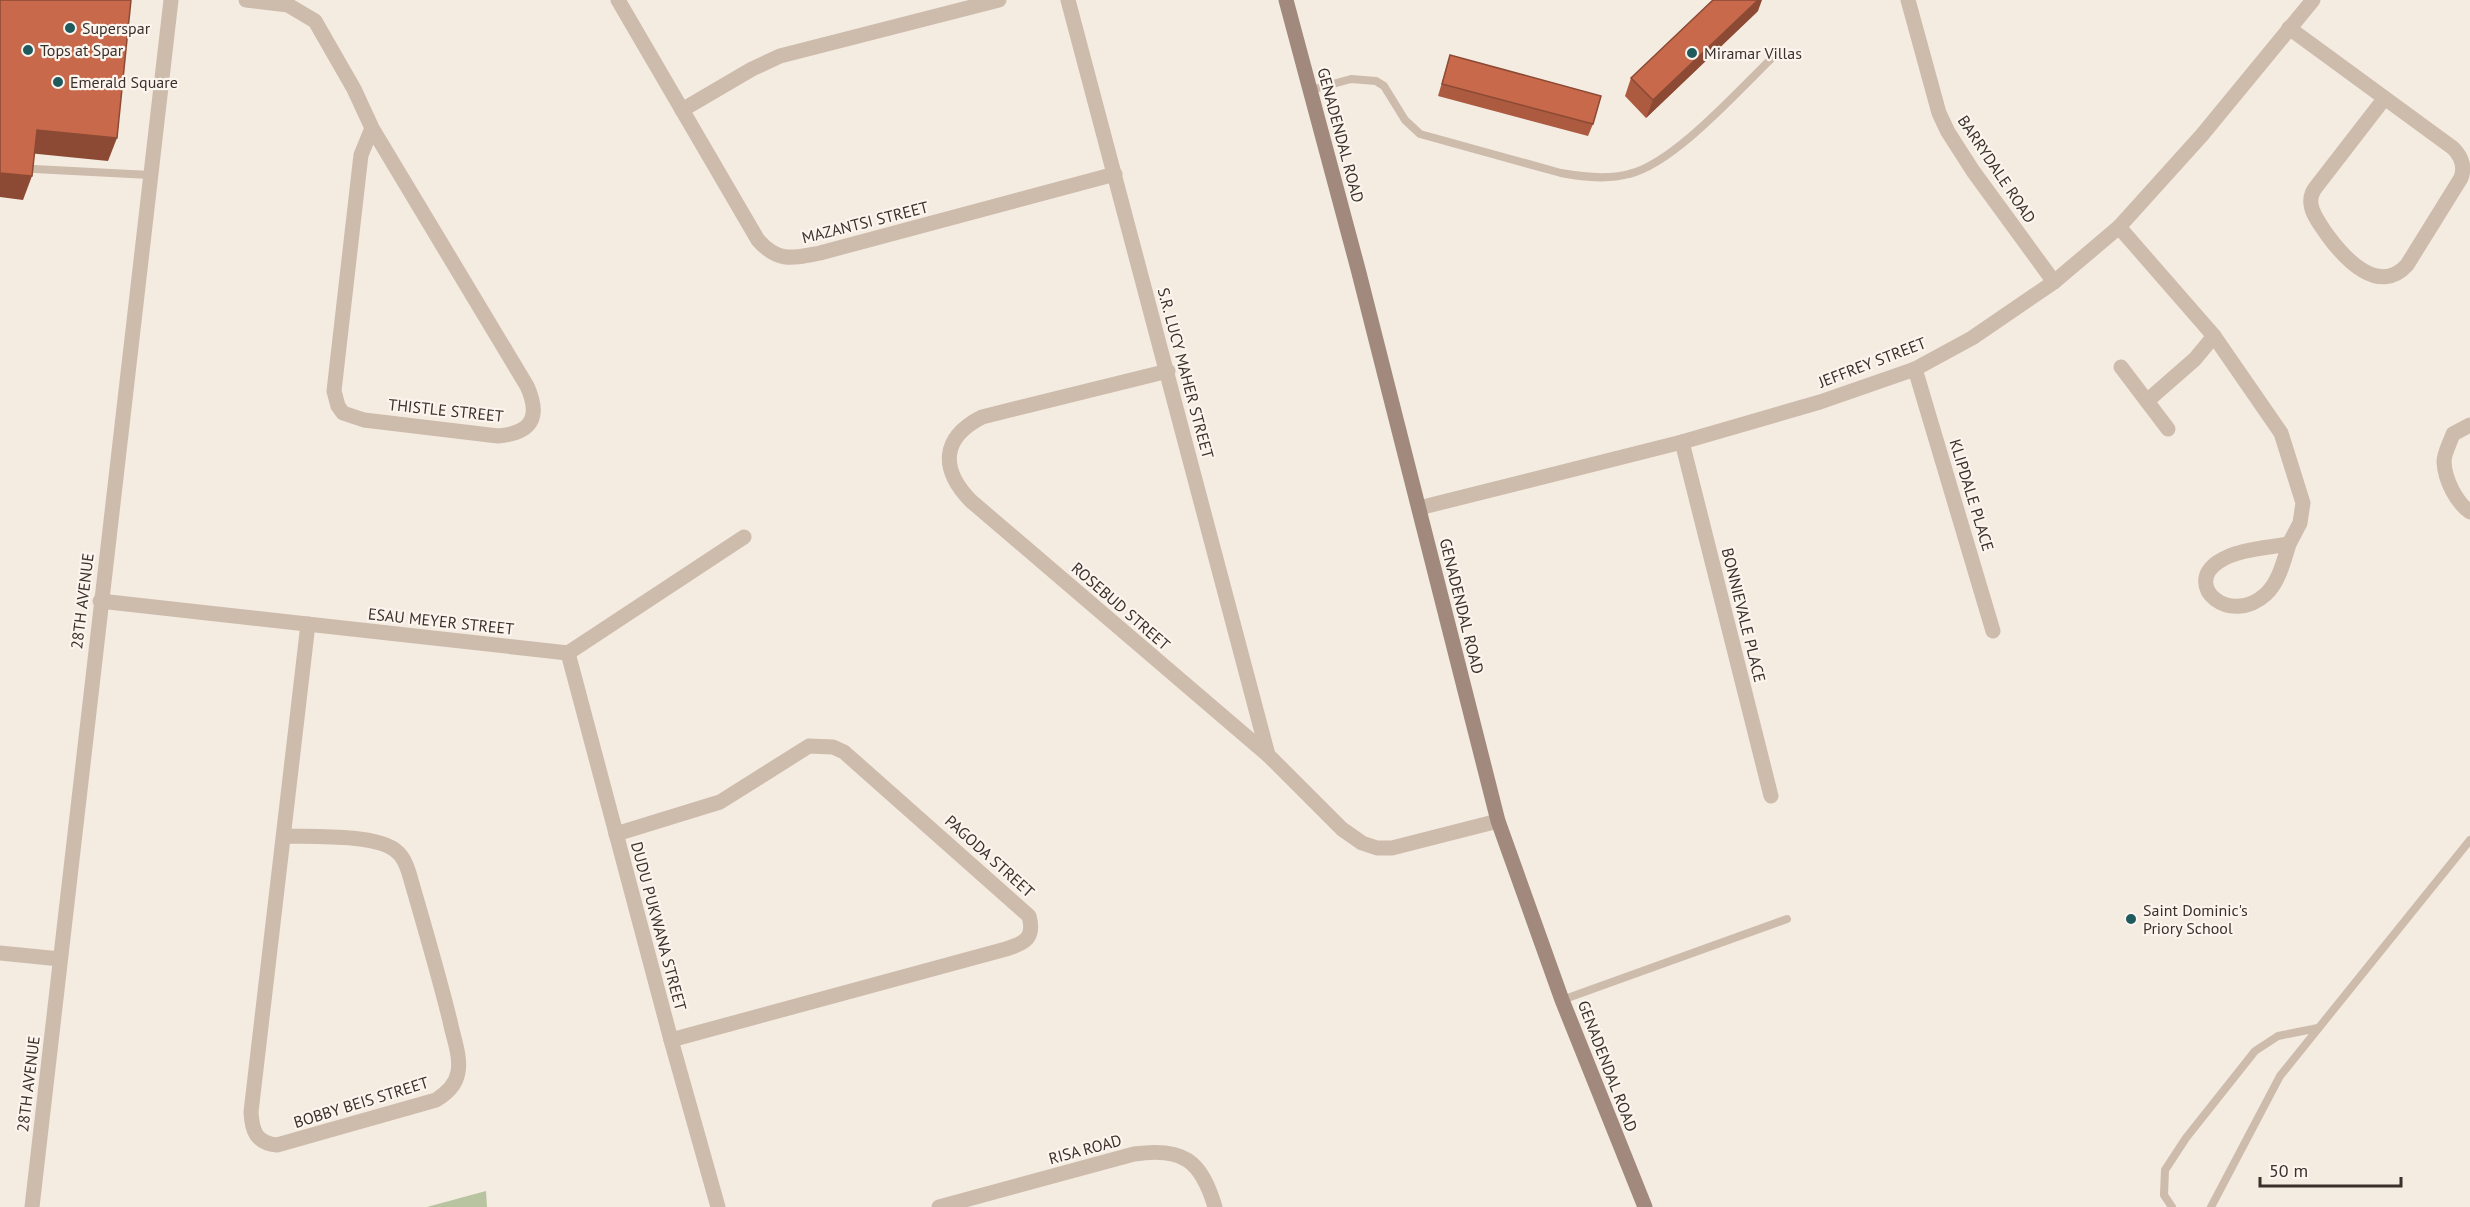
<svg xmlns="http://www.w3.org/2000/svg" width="2470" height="1207" font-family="'PT Sans',sans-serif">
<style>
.green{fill:#b8c4a0}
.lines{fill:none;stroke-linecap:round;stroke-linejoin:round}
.lane{stroke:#cdbbac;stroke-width:8}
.street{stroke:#cdbbac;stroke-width:15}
.secondary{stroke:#a18a7d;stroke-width:15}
.wall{fill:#ac5a40}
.shaded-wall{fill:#8c4a34}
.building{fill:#c8694b;stroke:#8c4a34;stroke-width:1.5}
.poi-dot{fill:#1f5a5e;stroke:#fbf5ee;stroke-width:2}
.labels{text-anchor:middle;stroke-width:4.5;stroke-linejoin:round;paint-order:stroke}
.poi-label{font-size:16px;fill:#3b302b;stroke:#fbf5ee;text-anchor:start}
.street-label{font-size:16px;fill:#3b302b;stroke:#fbf5ee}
</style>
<rect width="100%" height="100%" fill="#f4ebe1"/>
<polygon class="green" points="486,1191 487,1207 427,1207"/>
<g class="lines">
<g class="lane">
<path d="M1311 90 1351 79 1376 81 1384 86 1405 120 1420 134 1561 173C1583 177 1607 180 1629 174 1673 164 1737 92 1771 59"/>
<polyline points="34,169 150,175"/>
<polyline points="1562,1000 1787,919"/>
<polyline points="2172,1207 2164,1195 2165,1170 2186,1138 2255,1051 2278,1036 2318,1028"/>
<polyline points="2211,1207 2280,1076 2470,840"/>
</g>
<g class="street">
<path d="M246 0 288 5 315 21 354 89 372 128 527 386C541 417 532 433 498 436L364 420 343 413 338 406 334 391 359 172 361 155 372 128"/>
<path d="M618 0 758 240C778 263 793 258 820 253L1115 174"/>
<polyline points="1068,0 1268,755"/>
<polyline points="1908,0 1939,113 1948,132 1973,171 2054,282"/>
<path d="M2289 28 2453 148C2462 157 2465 167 2461 178L2407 265C2379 296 2345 259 2328 236 2322 227 2312 215 2311 204 2310 197 2312 192 2316 187L2384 99"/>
<polyline points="682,110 752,69 780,56 999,0"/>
<polyline points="2119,227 2214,336 2281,433 2303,503 2300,523 2289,544"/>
<polyline points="2121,367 2168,429"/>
<polyline points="1915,369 1993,631"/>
<path d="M1168 371 982 417C941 438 940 469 971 501L1268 755 1342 829 1362 843 1377 848H1392L1498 821"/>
<polyline points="2147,401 2195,359 2214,336"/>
<path d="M2470 425 2453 434C2450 443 2444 453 2444 462 2445 480 2456 502 2470 512"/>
<polyline points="1682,442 1771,796"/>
<polyline points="1419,508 1682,442 1820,402 1915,369 1972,338 2054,282 2119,227 2202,135 2313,0"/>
<path d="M2289 544C2284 560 2279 582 2266 594 2230 627 2183 586 2218 562 2237 549 2267 548 2289 544Z"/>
<polyline points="100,601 568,653 744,537"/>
<polyline points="568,653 671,1040 718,1207"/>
<path d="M616 834 720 802 809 746 833 747 844 752 1029 916C1035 938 1025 943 1006 949L671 1040"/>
<path d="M284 836C311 837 374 834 395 850 403 856 406 864 409 873 423 922 438 972 450 1021 453 1037 461 1056 458 1072 456 1085 447 1093 436 1100L277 1145C256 1143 252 1131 251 1112L308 624"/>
<polyline points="0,953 60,959"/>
<polyline points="32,1207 171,0"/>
<path d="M939 1207 1134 1154C1183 1147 1201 1160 1215 1207"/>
</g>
<polyline class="secondary" points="1286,0 1358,269 1498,821 1562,1000 1645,1207"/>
</g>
<g class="wall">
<polygon points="1758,11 1646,118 1625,96 1631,78"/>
<polygon points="1450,55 1593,124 1588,136 1438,96"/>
</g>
<g class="shaded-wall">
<polygon points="1758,0 1762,0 1758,11 1646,118 1653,100"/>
<polygon points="37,130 117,138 108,161 28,153"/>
<polygon points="0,173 32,176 23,200 0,197"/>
</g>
<g class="building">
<polygon points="0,0 131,0 117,138 37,130 32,176 0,173"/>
<polygon points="1713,0 1758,0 1653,100 1631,78"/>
<polygon points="1450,55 1601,96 1593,124 1442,84"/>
</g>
<g class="poi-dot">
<circle cx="70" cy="28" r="6"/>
<circle cx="28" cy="50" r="6"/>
<circle cx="1692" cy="53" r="6"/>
<circle cx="58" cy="82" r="6"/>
<circle cx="2131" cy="919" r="6"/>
</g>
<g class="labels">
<g class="poi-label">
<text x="82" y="34">Superspar</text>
<text x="40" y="56">Tops at Spar</text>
<text x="1704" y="59">Miramar Villas</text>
<text x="70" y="88">Emerald Square</text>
<text x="2143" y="916">Saint Dominic's<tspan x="2143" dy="18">Priory School</tspan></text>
</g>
<g class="street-label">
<text transform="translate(1341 135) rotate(75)" y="6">GENADENDAL ROAD</text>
<text transform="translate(1997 169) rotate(56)" y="6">BARRYDALE ROAD</text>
<text transform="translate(865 222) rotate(-14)" y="6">MAZANTSI STREET</text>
<text transform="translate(1872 362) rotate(-21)" y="6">JEFFREY STREET</text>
<text transform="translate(1186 373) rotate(75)" y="6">S.R. LUCY MAHER STREET</text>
<text transform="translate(446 410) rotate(6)" y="6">THISTLE STREET</text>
<text transform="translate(1972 495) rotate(73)" y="6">KLIPDALE PLACE</text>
<text transform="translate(82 601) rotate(-83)" y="6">28TH AVENUE</text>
<text transform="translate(1121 606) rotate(41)" y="6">ROSEBUD STREET</text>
<text transform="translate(1462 606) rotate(76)" y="6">GENADENDAL ROAD</text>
<text transform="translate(1744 615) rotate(76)" y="6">BONNIEVALE PLACE</text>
<text transform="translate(441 621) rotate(6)" y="6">ESAU MEYER STREET</text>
<text transform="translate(990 856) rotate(42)" y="6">PAGODA STREET</text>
<text transform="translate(659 926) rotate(75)" y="6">DUDU PUKWANA STREET</text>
<text transform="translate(1608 1066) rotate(69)" y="6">GENADENDAL ROAD</text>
<text transform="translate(28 1084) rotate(-83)" y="6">28TH AVENUE</text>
<text transform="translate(361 1102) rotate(-17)" y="6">BOBBY BEIS STREET</text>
<text transform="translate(1085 1149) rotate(-15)" y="6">RISA ROAD</text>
</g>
</g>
<path d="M2260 1177v9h141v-9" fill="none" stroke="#3b302b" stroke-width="3"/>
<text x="2269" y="1177" font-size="18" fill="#3b302b" stroke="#fbf5ee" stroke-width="4.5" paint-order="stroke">50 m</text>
</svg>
